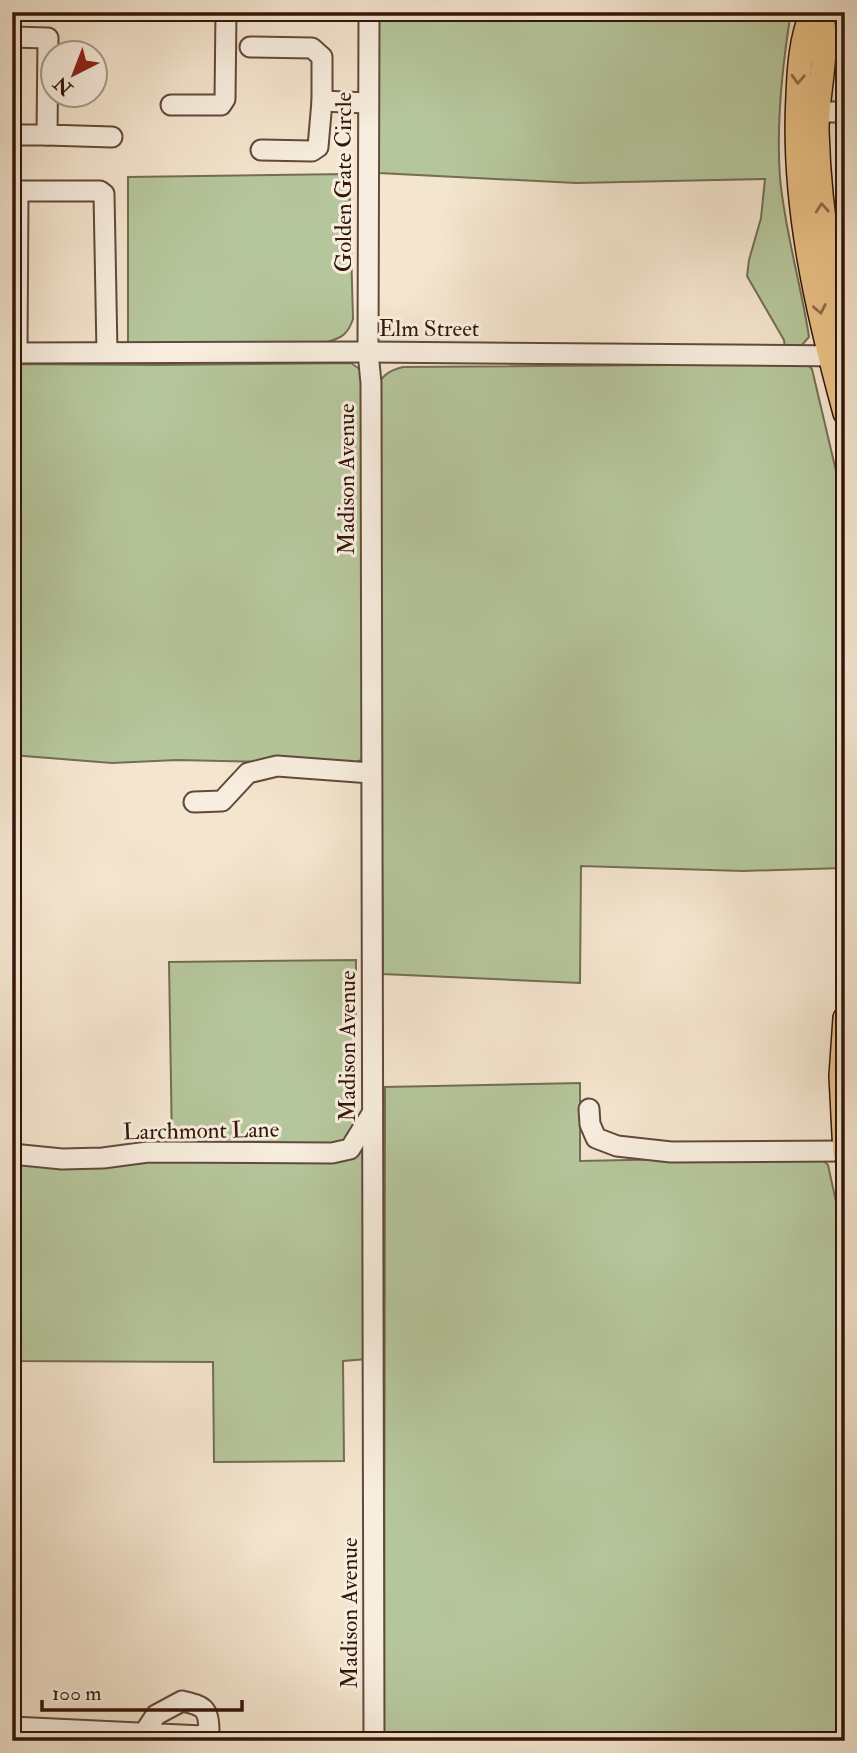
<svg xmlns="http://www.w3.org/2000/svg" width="857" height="1753" font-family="'IM FELL Double Pica',serif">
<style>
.grass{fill:#b6c69c;stroke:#746e53;stroke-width:2}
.park{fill:url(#park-dots);stroke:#746e53;stroke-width:2}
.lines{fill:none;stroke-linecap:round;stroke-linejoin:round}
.minor-casing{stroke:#63493b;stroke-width:23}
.major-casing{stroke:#33150a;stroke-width:26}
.minor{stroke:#f8eedf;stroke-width:19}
.major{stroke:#eac287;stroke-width:23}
.oneway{stroke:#8e6c48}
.labels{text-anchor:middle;stroke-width:6;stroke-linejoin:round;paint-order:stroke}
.street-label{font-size:23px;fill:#33150a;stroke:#f8eedf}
</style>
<defs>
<pattern id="park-dots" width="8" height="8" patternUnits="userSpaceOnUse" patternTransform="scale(1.75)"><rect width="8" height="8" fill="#b6c69c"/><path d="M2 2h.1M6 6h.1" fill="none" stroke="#9da985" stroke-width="1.8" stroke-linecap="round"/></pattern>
</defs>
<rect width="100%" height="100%" fill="#f4e5ce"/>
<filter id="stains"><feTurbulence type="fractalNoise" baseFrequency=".00286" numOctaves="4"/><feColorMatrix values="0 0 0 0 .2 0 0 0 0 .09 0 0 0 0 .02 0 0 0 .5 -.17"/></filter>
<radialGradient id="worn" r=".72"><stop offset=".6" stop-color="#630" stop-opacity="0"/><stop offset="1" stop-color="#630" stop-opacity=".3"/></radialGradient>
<g class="grass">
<path d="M376 12H791C782 67 776 123 780 178 785 232 801 284 809 337L802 345 785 348 784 340 747 276 749 260 761 218 765 179 576 183 379 173Z"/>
<path d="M349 174 353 319C348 334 342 338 327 342L128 343V177Z"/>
<polygon points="351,363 361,370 363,378 365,758 353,764 177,760 112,763 12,755 12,364 160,365"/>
<path d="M801 364 809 366 812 369 845 509V861L843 868 743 871 581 866 580 983 383 974 378 384C384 374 391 370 403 367Z"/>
<polygon points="356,960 355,1138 365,1153 367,1359 343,1361 344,1461 214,1462 213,1362 12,1361 12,1146 88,1151 172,1145 169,962"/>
<polygon points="580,1083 580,1161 819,1156 828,1165 845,1243 845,1741 384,1741 385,1087"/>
</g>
<g class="park">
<polygon points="845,27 845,94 839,88"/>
<polygon points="845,130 845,228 841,198 839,131"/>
</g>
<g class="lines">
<defs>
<g id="minor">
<polyline points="369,12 368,352 371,383 374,1741"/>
<polyline points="12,37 48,38 47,135 112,137"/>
<polyline points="250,47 312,48 322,57 322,101 367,103"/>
<polyline points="171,105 221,105 225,99 226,12"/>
<polyline points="818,112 845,112"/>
<polyline points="12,135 47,135"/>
<polyline points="261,150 312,151 318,147 322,101"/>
<polyline points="12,191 100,191 104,194 107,352"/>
<polyline points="12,353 368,352 845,356"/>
<polyline points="17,353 18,191"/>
<polyline points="194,802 222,801 248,773 277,766 371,773"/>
<polyline points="589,1109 590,1124 596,1138 617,1146 671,1152 845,1151"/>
<polyline points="12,1154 62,1159 103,1158 148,1152 332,1153 350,1149 371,1115"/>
<path d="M12 1727C75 1730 138 1733 202 1736L209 1729C208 1707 203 1706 182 1701L156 1715 144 1733"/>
</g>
<g id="major">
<path d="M812 12C801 39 799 67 798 96 792 203 817 311 845 413"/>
<path d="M821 12C830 50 817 92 817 131 819 196 827 260 845 323"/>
<polyline points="845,1018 841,1076 845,1154"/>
</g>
</defs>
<use href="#minor" class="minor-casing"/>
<use href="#major" class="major-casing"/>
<use href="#minor" class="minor"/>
<use href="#major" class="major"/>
</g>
<defs><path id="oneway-chevron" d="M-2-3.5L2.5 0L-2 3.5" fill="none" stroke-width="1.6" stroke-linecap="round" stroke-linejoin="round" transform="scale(1.75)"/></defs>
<g class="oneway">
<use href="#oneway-chevron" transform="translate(798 79) rotate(93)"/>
<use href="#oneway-chevron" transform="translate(822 208) rotate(-94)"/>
<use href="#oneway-chevron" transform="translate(820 309) rotate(79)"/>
</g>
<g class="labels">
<g class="street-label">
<text transform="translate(343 182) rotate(-90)" y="8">Golden Gate Circle</text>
<text x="429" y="336">Elm Street</text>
<text transform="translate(346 479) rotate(-90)" y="8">Madison Avenue</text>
<text transform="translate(347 1046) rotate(-90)" y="8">Madison Avenue</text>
<text transform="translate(201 1130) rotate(-1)" y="8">Larchmont Lane</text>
<text transform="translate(349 1613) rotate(-90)" y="8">Madison Avenue</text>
</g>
</g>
<rect width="857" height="1753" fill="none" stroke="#f4e5ce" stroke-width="42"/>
<rect x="14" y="14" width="829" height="1725" fill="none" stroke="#33150a" stroke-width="3.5"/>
<rect x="21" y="21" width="815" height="1711" fill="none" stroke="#33150a" stroke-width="2"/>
<g transform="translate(74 74) rotate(222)"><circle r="33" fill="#f8eedf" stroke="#a9978a" stroke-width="2"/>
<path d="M0-5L12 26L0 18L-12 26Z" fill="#8f2418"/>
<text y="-10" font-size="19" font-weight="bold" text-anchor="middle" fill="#33150a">N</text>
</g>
<path d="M42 1700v10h200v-10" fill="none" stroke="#33150a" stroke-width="3.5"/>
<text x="52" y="1700" font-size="21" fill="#33150a" stroke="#f8eedf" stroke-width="5" paint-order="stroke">100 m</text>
<rect width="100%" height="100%" filter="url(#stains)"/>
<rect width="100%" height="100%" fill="url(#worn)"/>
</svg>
